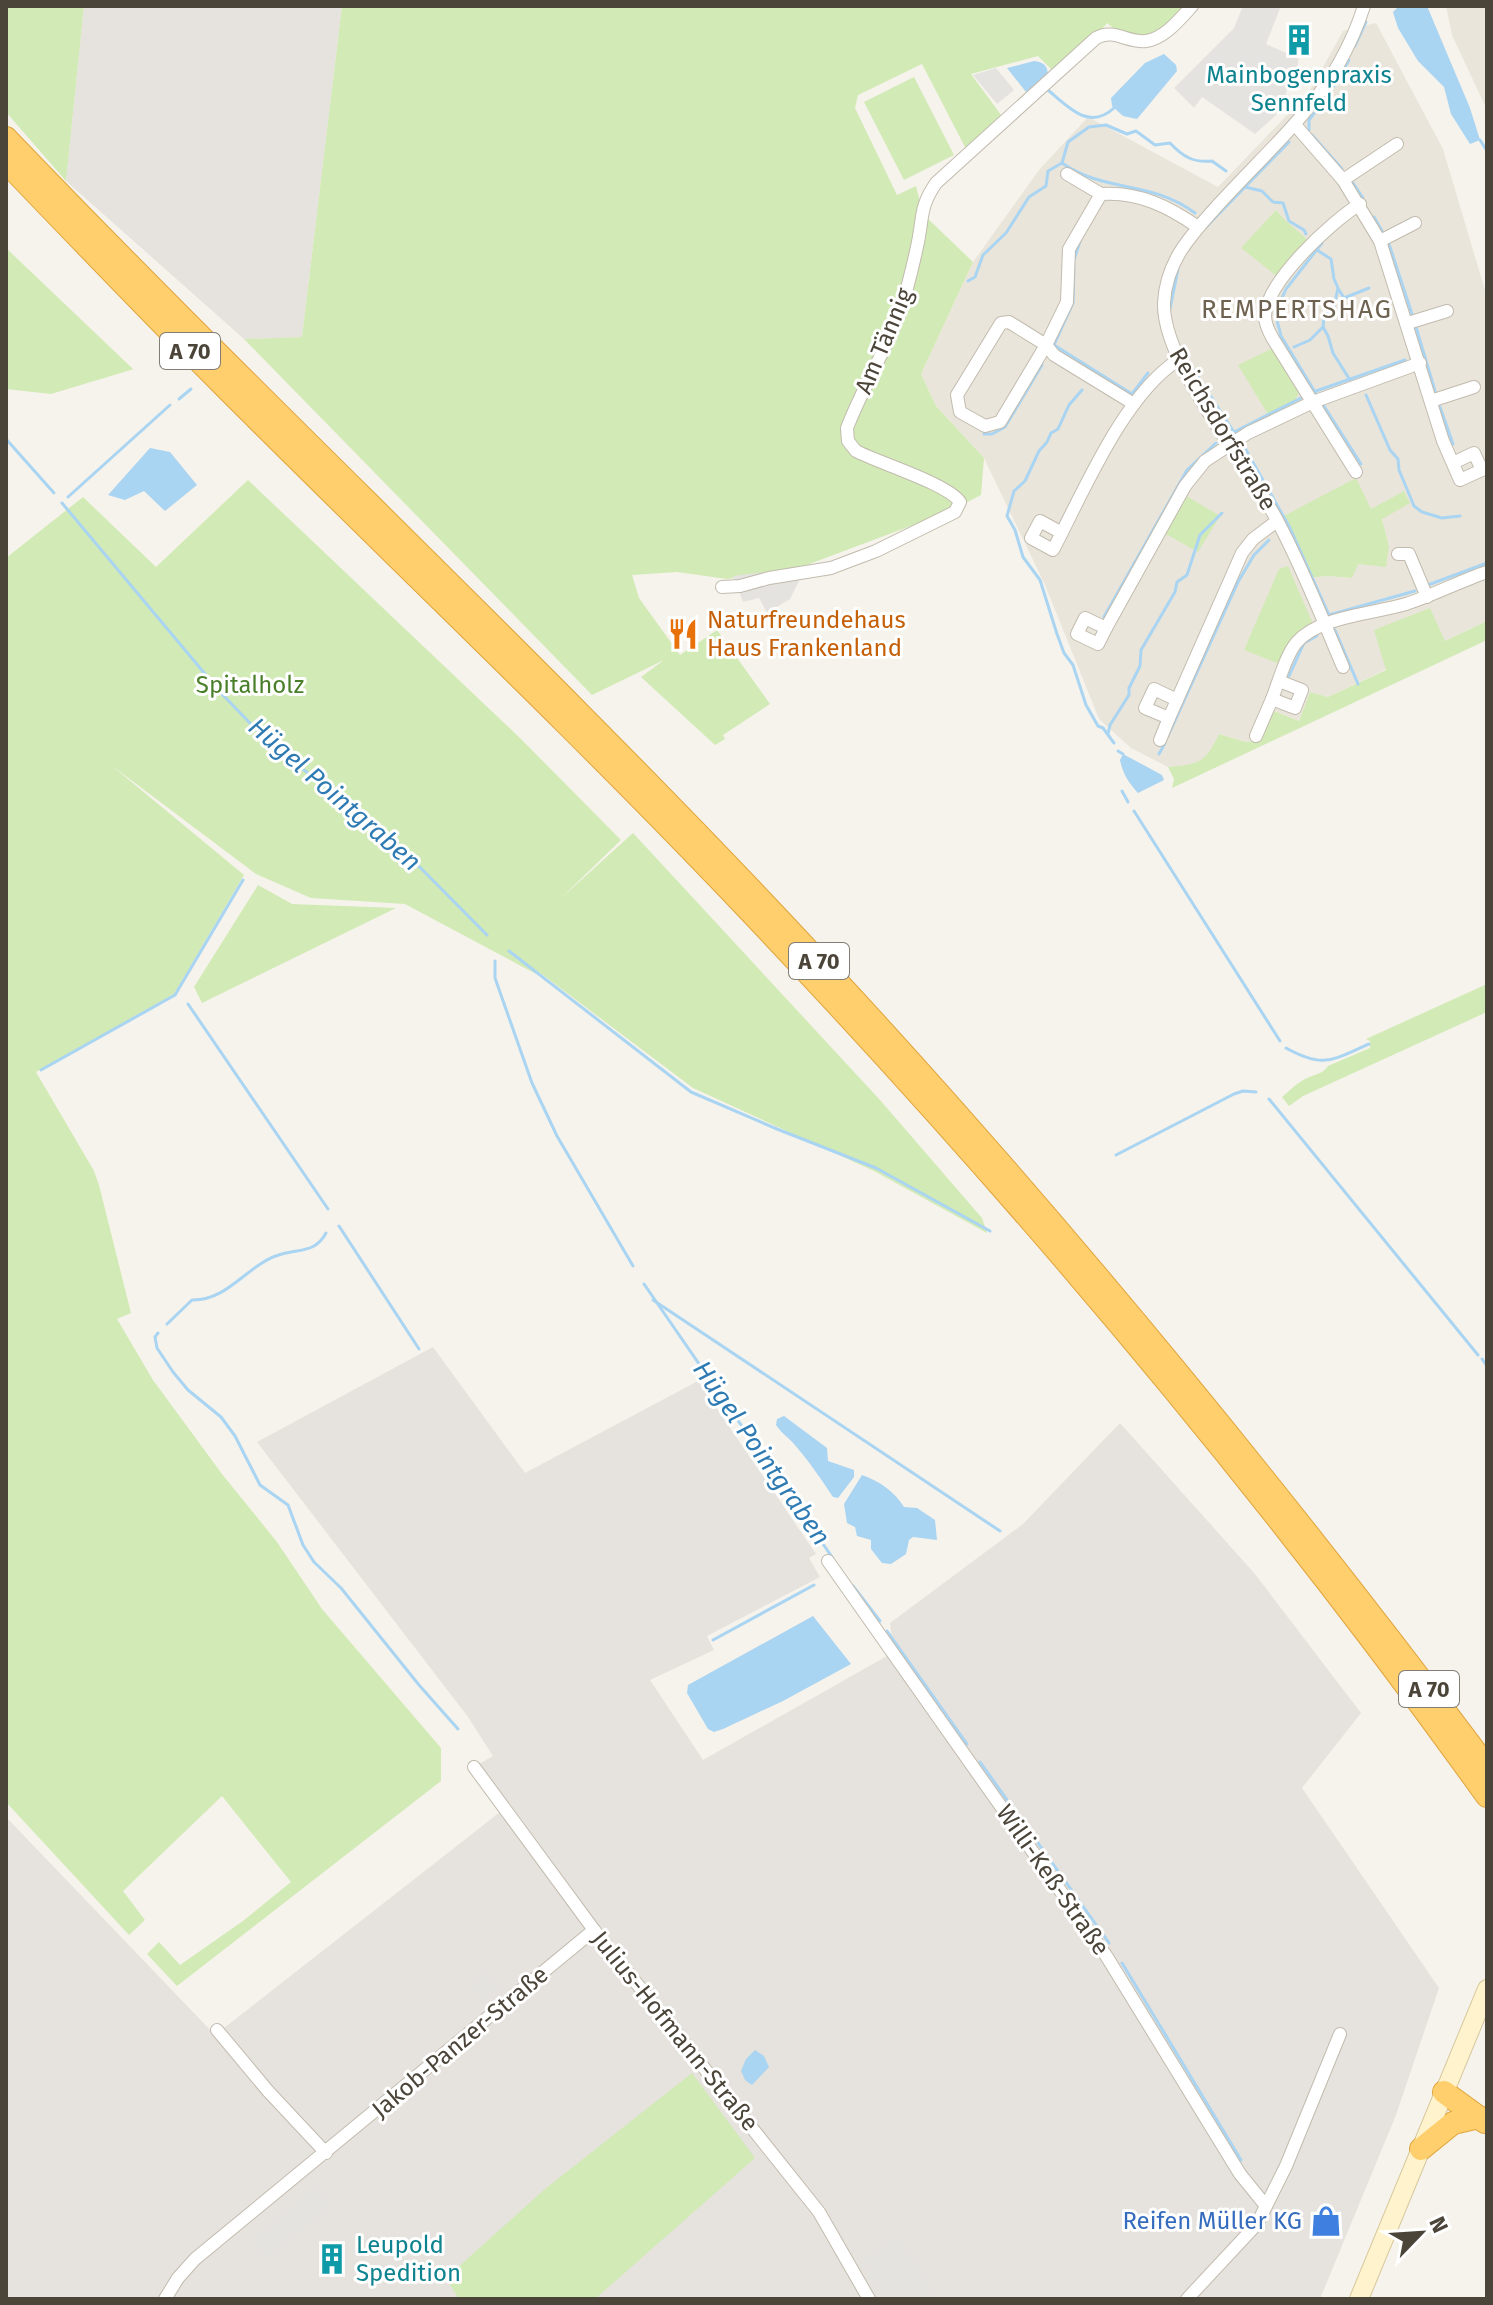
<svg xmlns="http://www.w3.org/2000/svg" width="1493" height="2305" font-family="'Fira Sans',sans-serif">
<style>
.residential{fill:#eae5da;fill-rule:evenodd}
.industrial{fill:#e6e2dd}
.green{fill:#d2eab5}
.parking{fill:#e5e3e0}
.water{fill:#a9d4f2}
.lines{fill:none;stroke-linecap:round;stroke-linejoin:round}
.stream{stroke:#a9d4f2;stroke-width:3}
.minor-casing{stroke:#c2bbae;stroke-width:14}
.secondary-casing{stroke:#d6c79b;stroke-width:20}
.motorway-casing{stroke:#e0a43c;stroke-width:24}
.minor{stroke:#fff;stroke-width:12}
.secondary{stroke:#fff3cd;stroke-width:18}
.motorway{stroke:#ffcf6e;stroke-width:22}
.labels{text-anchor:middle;stroke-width:6;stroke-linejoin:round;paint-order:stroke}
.shield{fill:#fff;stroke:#817c74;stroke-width:2}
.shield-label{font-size:22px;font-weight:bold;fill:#4b4439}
.culture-label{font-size:24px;fill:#0d838f;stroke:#fff}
.street-label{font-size:24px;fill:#4b4439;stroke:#fff}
.food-label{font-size:24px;fill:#c56008;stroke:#fff;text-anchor:start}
.park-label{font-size:24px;fill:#4a7f2a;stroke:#fff}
.shop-label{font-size:24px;fill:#366cbe;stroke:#fff;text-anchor:end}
.neighbourhood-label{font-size:26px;letter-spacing:2px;fill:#6e6250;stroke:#fff}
.water-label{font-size:26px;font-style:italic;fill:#2e7ab2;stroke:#fff}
</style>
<rect width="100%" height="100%" fill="#f6f3ec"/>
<g class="residential">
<polygon points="1446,6 1487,6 1487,110 1452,35"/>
<path d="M1376 23 1443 149 1487 297V621L1328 697 1310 692 1299 721 1274 711 1260 740 1246 742 1220 734 1209 755 1196 764 1168 767 1131 748 1099 719 1045 585 984 458 936 406 921 374 973 262 1039 170 1088 117 1218 187 1309 92 1343 31ZM1276 210 1289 226 1242 248ZM1404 492 1382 518 1389 546 1357 564 1351 578 1327 576 1308 578 1371 509Z"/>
</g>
<g class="industrial">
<polygon points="84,6 342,6 302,337 244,339 66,181"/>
<polygon points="433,1347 525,1473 698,1381 816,1554 809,1558 820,1577 707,1636 714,1650 650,1680 703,1760 894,1652 890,1623 1023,1524 1120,1423 1255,1574 1361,1713 1302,1788 1439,1988 1396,2115 1320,2299 6,2299 6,1817 215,2035 504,1809 474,1767 493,1756 468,1717 257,1442"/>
</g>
<g class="green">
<polygon points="6,6 84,6 66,181 6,112"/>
<path d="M342 6H1188C1163 29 1140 52 1107 23L1100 32 1053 71 1038 56 971 74 1001 115 966 149 922 64 858 95 855 108 897 195 916 186 923 214 973 262 921 374 936 406 984 458 981 495 948 512 796 569 727 579 677 572 632 575 639 598 680 655 717 630 770 704 723 735 725 739 715 745 641 677 664 660 592 695 244 339 302 337Z"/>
<polygon points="914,77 954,155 904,180 864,102"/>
<path d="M1276 210C1287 224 1300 231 1311 244L1282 280 1241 248Z"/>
<polygon points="6,248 133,369 134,369 51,394 6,389"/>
<polygon points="1273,348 1299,392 1294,404 1269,416 1238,365"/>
<polygon points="1356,478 1371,509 1404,491 1410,503 1382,519 1389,546 1386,567 1358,564 1352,578 1327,576 1308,578 1278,519"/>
<polygon points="248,480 519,737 621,840 559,900 633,833 880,1100 982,1218 987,1233 874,1171 693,1088 539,972 536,974 405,904 311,898 256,874 111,765 244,875 174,994 36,1072 94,1171 99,1185 131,1313 117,1319 153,1380 222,1474 277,1542 322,1609 441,1748 441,1781 177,1986 147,1954 159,1942 180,1965 243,1921 291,1882 222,1796 123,1891 145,1920 129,1935 6,1802 6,558 83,497 156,567"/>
<polygon points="1183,494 1220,516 1198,552 1162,532"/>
<polygon points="1288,566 1313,624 1282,665 1244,650 1279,569"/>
<path d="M1430 608 1445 641 1487 621V640L1172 788 1174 779 1168 767C1200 764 1205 763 1219 734L1246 742 1260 740 1274 711 1299 721 1310 692 1328 697 1386 670 1374 630Z"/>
<polygon points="258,885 292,904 396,908 202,1003 194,987"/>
<path d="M1487 984V1012L1303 1096 1289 1106 1282 1097C1289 1091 1297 1083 1305 1079 1314 1074 1322 1075 1328 1066L1370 1048V1041L1366 1039Z"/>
<polygon points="692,2073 755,2158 595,2299 459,2299 446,2278 545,2189"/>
</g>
<g class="parking">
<polygon points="1243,6 1281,6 1266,44 1299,59 1294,81 1289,80 1284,103 1275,116 1255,134 1202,97 1194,108 1174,88 1234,28"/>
<polygon points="996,68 1014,90 997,104 973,75"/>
<polygon points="796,568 799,581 790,599 767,613 759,598 743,602 733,576"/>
<polygon points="485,1970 502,1990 484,2005 468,1985"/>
<polygon points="317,2185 333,2206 266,2260 250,2239"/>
<polygon points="900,2235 940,2299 883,2299 859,2260"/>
</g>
<g class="water">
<polygon points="1399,6 1427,6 1470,108 1480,140 1470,144 1451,114 1444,87 1418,61 1398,28 1393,12"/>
<polygon points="1164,54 1176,65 1177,71 1137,119 1123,116 1112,106 1111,98 1145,63"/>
<path d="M1034 61C1043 62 1047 65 1048 74L1026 92 1007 68Z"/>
<polygon points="150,448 170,452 197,485 165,511 144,491 125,500 108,495"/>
<path d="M1123 754 1162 775 1164 780 1138 793C1128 782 1123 774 1120 760Z"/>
<path d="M784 1416 827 1448 828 1461 854 1470V1477L838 1498 833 1497C821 1479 809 1461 794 1444 788 1437 782 1434 776 1425L777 1419Z"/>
<path d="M862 1475C879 1481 894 1491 904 1507L917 1508 935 1520 937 1540 913 1537 909 1540 906 1554 891 1564 882 1563 871 1549V1540L857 1536 855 1527 847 1523 844 1504Z"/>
<polygon points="813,1616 851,1664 783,1701 723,1729 714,1732 708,1729 687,1693 688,1685"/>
<polygon points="755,2050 764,2056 769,2067 752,2085 745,2080 741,2071 746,2059"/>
</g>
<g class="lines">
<g class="stream">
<polyline points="1355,46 1366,22"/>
<polyline points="1334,86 1349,60"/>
<path d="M1048 90C1068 107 1089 131 1114 108"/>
<polyline points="1309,130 1309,120 1326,97"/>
<polyline points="1312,135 1342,169"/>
<polyline points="1480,140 1487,151"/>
<path d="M1062 163C1105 193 1151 180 1195 213"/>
<polyline points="1353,183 1363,198"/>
<polyline points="1245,187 1262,191 1273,202 1283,203 1289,221 1304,230 1306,234"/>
<polyline points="1374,217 1382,231"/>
<polyline points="1206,227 1289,142"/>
<polyline points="1389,244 1412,314"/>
<polyline points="1317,250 1331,259 1334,279 1338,288 1334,307 1324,317 1323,327 1328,336 1333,353 1350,380"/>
<polyline points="1074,260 1080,241"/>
<polyline points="1074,267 1073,303 1054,345 1132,394 1148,373"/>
<path d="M968 281 975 277 983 255 1006 233 1029 197 1046 186 1048 171 1062 163 1068 142 1089 127 1106 125 1127 134 1136 131 1155 145 1170 143C1183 157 1194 163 1212 161L1226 171"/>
<polyline points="1339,290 1344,298 1369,288"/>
<polyline points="1170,309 1178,269"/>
<polyline points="1416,327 1435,391"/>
<polyline points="1294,347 1310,340 1323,327"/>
<polyline points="1187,360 1237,437"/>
<polyline points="1082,390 1069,405 1058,429 1051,433 1047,442 1039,451 1025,481 1014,491 1007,516 1015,530 1023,557 1040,580 1057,634 1064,653 1073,665 1086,705 1098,726 1103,728 1114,743"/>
<polyline points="1316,391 1405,360"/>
<polyline points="1366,395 1390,450 1398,459 1399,470 1414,506 1422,512 1442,518 1460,516"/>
<polyline points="1318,397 1281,336 1275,313 1286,289 1322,243"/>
<polyline points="179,399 191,389"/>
<polyline points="1322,403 1361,464"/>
<polyline points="1440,407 1453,444"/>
<polyline points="1234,432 1305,396"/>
<polyline points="984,434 992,434 1005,427 1042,365"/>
<polyline points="6,439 54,493"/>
<polyline points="1242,443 1290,528 1329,615 1415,591"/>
<polyline points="68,497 170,405"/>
<polyline points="62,503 221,693 270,744 384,831 487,935"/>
<polyline points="1428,585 1487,563"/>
<polyline points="1104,617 1187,470 1216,443"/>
<polyline points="1335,630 1358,684"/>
<polyline points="1289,676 1304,643 1317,636"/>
<polyline points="1108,734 1110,725 1129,695 1129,688 1140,666 1141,650 1175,592 1177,582 1187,575 1200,535 1222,513"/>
<polyline points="1168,736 1238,582 1254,555 1269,540"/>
<polyline points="1118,751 1123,754"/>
<polyline points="1159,754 1165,743"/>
<polyline points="1122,791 1128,802"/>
<polyline points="1134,811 1280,1041"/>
<polyline points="509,951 691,1092 777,1129 876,1168 990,1231"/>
<polyline points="495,961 495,978 532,1083 557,1136 633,1266"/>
<polyline points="188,1004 328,1209"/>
<path d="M1286 1048C1324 1069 1332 1060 1369 1044"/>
<polyline points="41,1070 175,995 243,880"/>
<polyline points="1269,1099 1478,1355"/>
<polyline points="1116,1155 1234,1094 1243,1091 1256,1092"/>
<polyline points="339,1226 419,1349"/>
<polyline points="644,1284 832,1557"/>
<polyline points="653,1300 1000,1531"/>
<path d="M167 1324 192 1300C229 1301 249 1262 282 1254 301 1249 316 1252 326 1233"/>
<polyline points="158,1333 155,1337 157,1348 173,1372 188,1390 221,1417 235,1436 260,1485 288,1505 303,1545 314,1562 341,1588 419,1685 458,1729"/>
<polyline points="1482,1359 1487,1366"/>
<polyline points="853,1586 880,1621"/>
<polyline points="887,1631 967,1744"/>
<polyline points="713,1640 814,1585"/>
<polyline points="980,1762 1010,1804"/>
<polyline points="1026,1826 1109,1943"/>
<polyline points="1122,1963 1241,2160"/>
</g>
<defs>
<g id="minor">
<polyline points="1296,126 1343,180 1380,241 1443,441 1460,480 1482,470 1474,453 1453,463"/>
<polyline points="1067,174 1101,194"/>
<polyline points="1343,180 1397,144"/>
<polyline points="1380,241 1415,223"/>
<polygon points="1009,322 1046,345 1000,422 985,426 960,412 957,395 1001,323"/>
<polyline points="1408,323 1447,311"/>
<polyline points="1431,401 1474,387"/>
<path d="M1134 404 1054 355 1046 345 1067 302 1069 249 1101 194C1138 191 1169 207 1198 227"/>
<path d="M1356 472 1273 339C1269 332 1265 324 1265 316 1266 282 1332 221 1360 204"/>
<path d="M1062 533 1040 521 1031 538 1053 550C1084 491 1123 396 1178 360"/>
<polyline points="1398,554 1409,554 1427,597"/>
<path d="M722 587 740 586 769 578 831 568 876 551 955 512 960 502C948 484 879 463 856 451L848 441 847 428C862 389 884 354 899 314 907 291 913 266 918 242 923 217 920 206 936 183L1096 38C1114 28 1127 43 1146 41 1164 39 1180 19 1192 6"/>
<polygon points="1085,618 1106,628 1098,644 1077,634"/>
<polyline points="1106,628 1185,486 1205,461 1248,433 1313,402 1420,363"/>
<path d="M1343 667C1322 618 1303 569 1278 522 1249 466 1162 363 1164 303 1166 261 1191 235 1218 205 1278 139 1336 95 1364 6"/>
<path d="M1279 681 1302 690 1295 708 1272 699C1278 684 1286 654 1297 642 1320 616 1373 614 1406 604 1434 595 1460 581 1487 572"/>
<polygon points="1154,689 1177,700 1169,718 1145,708"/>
<polyline points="1177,700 1242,553 1253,539 1277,521"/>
<polyline points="1256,736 1272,699"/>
<polyline points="1160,740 1169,718"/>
<polyline points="828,1561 1107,1957 1240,2174 1266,2206"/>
<polyline points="474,1767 594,1930 819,2212 869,2299"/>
<polyline points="217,2030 268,2091 326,2153"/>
<polyline points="165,2299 178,2278 195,2259 594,1930"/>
<polyline points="1187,2299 1257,2224 1286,2166 1340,2034"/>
</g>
<polyline id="secondary" points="1359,2299 1487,1989"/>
<g id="motorway">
<path d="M6 138C259 402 526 651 777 917 1031 1186 1265 1471 1487 1767"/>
<path d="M6 162C75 234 144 306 215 377 382 545 554 707 718 878 992 1164 1256 1474 1487 1796"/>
<polyline points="1444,2092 1485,2122"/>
<polyline points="1421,2149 1453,2123 1479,2117"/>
</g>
</defs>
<use href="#minor" class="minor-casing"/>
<use href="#secondary" class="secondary-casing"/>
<use href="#motorway" class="motorway-casing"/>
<use href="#minor" class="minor"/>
<use href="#secondary" class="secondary"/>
<use href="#motorway" class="motorway"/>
</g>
<defs>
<symbol id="building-bare" viewBox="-9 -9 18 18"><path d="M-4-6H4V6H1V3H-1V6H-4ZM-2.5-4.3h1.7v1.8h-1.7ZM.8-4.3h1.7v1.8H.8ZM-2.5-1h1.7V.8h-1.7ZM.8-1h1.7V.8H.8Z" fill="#0f9aa8" stroke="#fff" stroke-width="2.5" paint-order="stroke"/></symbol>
<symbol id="restaurant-bare" viewBox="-9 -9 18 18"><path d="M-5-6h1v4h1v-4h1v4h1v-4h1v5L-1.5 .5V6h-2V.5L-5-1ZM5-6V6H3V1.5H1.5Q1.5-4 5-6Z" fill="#e8710a" stroke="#fff" stroke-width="2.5" paint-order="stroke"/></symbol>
<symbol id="shop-bare" viewBox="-9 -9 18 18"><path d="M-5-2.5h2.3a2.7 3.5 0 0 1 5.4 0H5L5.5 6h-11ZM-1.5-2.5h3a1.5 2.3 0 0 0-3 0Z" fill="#3f7fe0" stroke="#fff" stroke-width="2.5" paint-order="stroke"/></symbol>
</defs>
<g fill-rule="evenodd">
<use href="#building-bare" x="1277" y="18" width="44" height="44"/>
<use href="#restaurant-bare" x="661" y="612" width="44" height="44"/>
<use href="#shop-bare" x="1304" y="2199" width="44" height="44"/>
<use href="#building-bare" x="310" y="2237" width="44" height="44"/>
</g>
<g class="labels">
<g class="shield">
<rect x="160" y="333" width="60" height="36" rx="6"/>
<rect x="789" y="943" width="60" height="36" rx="6"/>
<rect x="1399" y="1671" width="60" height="36" rx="6"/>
</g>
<g class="shield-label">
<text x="190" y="359">A 70</text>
<text x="819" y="969">A 70</text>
<text x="1429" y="1697">A 70</text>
</g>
<g class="culture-label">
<text x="1299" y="83">Mainbogenpraxis<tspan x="1299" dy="28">Sennfeld</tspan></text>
<text x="356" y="2253" text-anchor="start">Leupold<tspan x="356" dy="28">Spedition</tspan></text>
</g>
<g class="street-label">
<text transform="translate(884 341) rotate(-67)" y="8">Am Tännig</text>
<text transform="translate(1223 429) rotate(59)" y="8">Reichsdorfstraße</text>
<text transform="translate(1053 1880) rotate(55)" y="8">Willi-Keß-Straße</text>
<text transform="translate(675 2031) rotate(51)" y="8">Julius-Hofmann-Straße</text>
<text transform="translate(460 2042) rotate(-40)" y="8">Jakob-Panzer-Straße</text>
</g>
<g class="food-label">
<text x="707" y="628">Naturfreundehaus<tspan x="707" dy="28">Haus Frankenland</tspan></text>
</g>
<g class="park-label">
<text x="250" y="693">Spitalholz</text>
</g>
<g class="shop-label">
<text x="1302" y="2229">Reifen Müller KG</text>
</g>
<g class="neighbourhood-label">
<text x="1297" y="318">REMPERTSHAG</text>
</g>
<g class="water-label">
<text transform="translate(335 794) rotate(41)" y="9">Hügel Pointgraben</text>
<text transform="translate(762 1453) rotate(55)" y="9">Hügel Pointgraben</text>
</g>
</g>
<rect width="1493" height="2305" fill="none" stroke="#4b4439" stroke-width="16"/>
<g transform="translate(1421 2233) rotate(65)" stroke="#ffffff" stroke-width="6" paint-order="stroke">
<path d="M0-6L14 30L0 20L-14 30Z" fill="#4b4439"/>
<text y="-12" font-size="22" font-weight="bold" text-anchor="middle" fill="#4b4439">N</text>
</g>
</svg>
